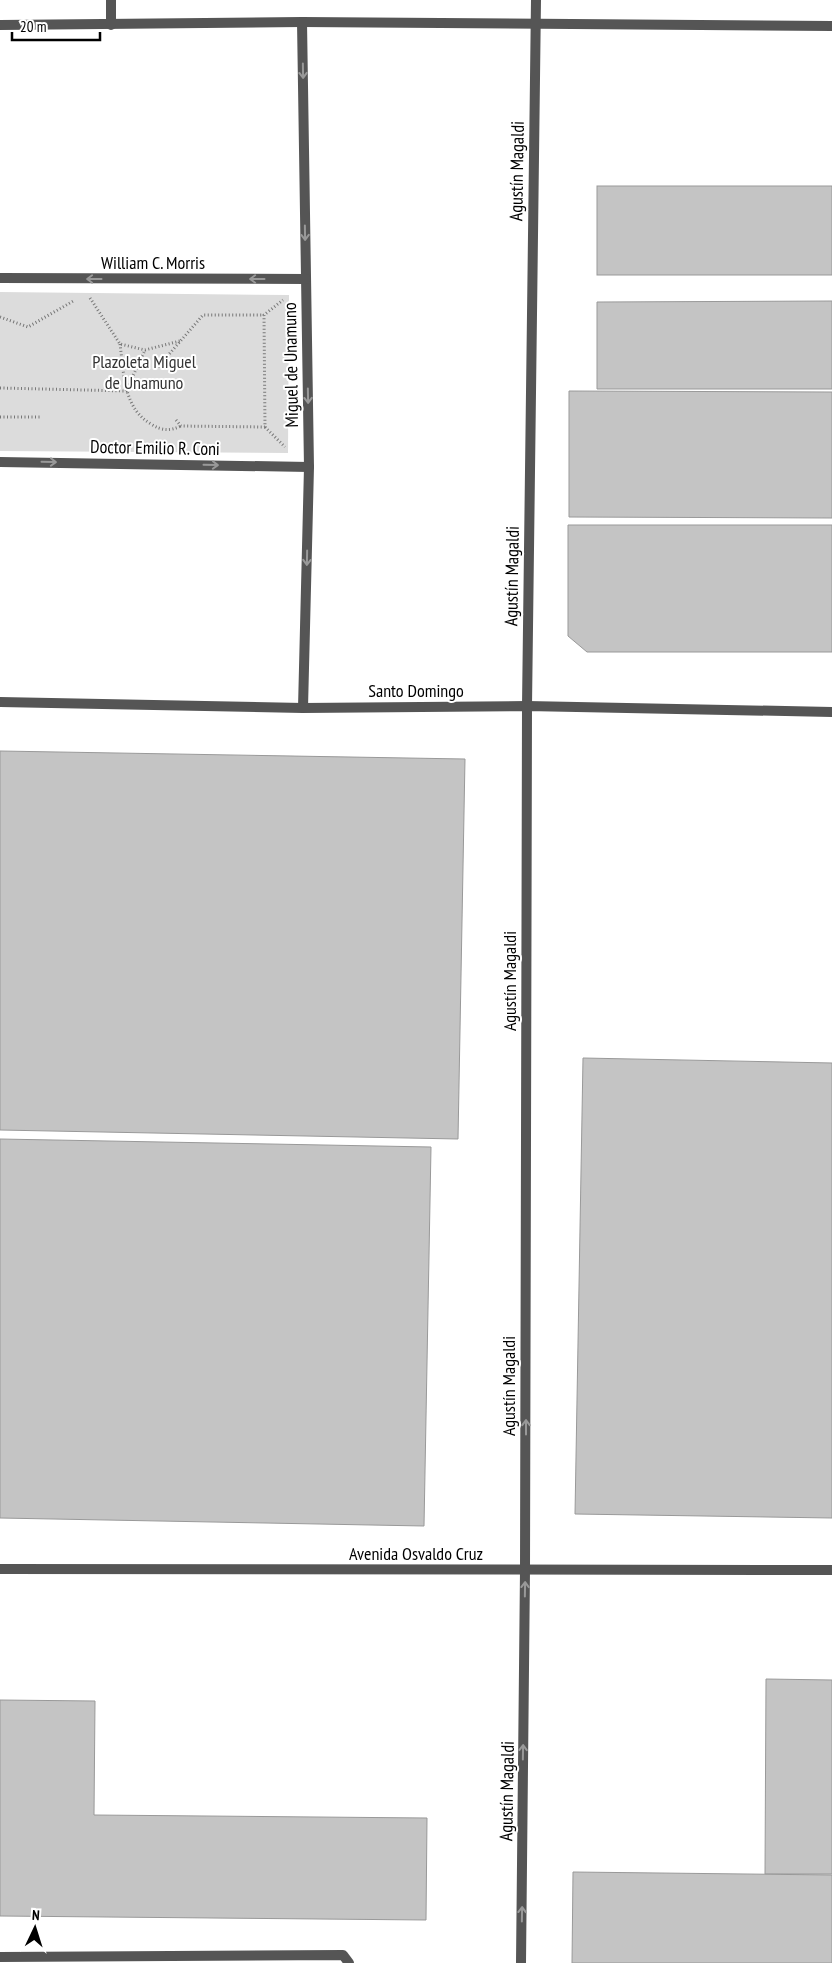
<svg xmlns="http://www.w3.org/2000/svg" width="832" height="1963" font-family="'PT Sans Narrow',sans-serif">
<style>
.green{fill:#dcdcdc}
.building{fill:#c4c4c4;stroke:#999}
.lines{fill:none;stroke-linecap:round;stroke-linejoin:round}
.path{stroke:#777;stroke-width:3;stroke-dasharray:1 2.5;stroke-linecap:butt}
.service{stroke:#555;stroke-width:10}
.minor{stroke:#555;stroke-width:10}
.oneway{stroke:#999}
.labels{text-anchor:middle;stroke-width:4;stroke-linejoin:round;paint-order:stroke}
.street-label{font-size:18px;fill:#000;stroke:#fff}
.park-label{font-size:18px;fill:#333;stroke:#fff}
</style>
<rect width="100%" height="100%" fill="#fff"/>
<polygon class="green" points="0,292 289,295 288,453 0,451"/>
<g class="building">
<rect x="597" y="186" width="235" height="89"/>
<polygon points="832,301 832,389 597,389 597,302"/>
<polygon points="569,391 832,392 832,518 569,517"/>
<polygon points="568,525 832,525 832,652 587,652 568,636"/>
<polygon points="0,751 465,759 458,1139 0,1130"/>
<polygon points="583,1058 832,1063 832,1518 575,1514"/>
<polygon points="0,1139 431,1147 424,1526 0,1518"/>
<polygon points="766,1679 832,1680 832,1874 765,1874"/>
<polygon points="0,1700 95,1701 94,1815 427,1818 426,1920 0,1916"/>
<polygon points="573,1872 832,1875 832,1963 572,1963"/>
</g>
<g class="lines">
<g class="path">
<polyline points="90,298 120,344 145,350 180,341"/>
<polyline points="0,317 28,327 75,300"/>
<path d="M120 344C124 373 123 408 151 424 162 431 170 431 181 426"/>
<polyline points="158,367 203,315 264,315"/>
<polyline points="0,388 126,391 145,350"/>
<polyline points="0,417 42,417"/>
<polyline points="176,420 181,426 265,427 264,315 283,300"/>
<polyline points="265,427 285,447"/>
</g>
<polyline class="service" points="0,1957 343,1955 349,1963"/>
<g class="minor">
<polyline points="302,22 309,467 303,708"/>
<polyline points="0,25 302,22 832,26"/>
<polyline points="111,25 111,0"/>
<polyline points="0,278 306,279"/>
<polyline points="0,462 309,467"/>
<polyline points="0,702 303,708 527,706 832,712"/>
<polyline points="0,1569 832,1570"/>
<polyline points="521,1963 525,1570 527,706 536,0"/>
</g>
</g>
<defs><path id="oneway-shaft" d="M-6 0H5M1.5-3L5.5 0L1.5 3" fill="none" stroke-width="1.6" stroke-linecap="round" stroke-linejoin="round" transform="scale(1.25)"/></defs>
<g class="oneway">
<use href="#oneway-shaft" transform="translate(303 71) rotate(89)"/>
<use href="#oneway-shaft" transform="translate(305 233) rotate(89)"/>
<use href="#oneway-shaft" transform="translate(94 279) rotate(-180)"/>
<use href="#oneway-shaft" transform="translate(257 279) rotate(-180)"/>
<use href="#oneway-shaft" transform="translate(308 396) rotate(89)"/>
<use href="#oneway-shaft" transform="translate(49 462) rotate(1)"/>
<use href="#oneway-shaft" transform="translate(211 465) rotate(1)"/>
<use href="#oneway-shaft" transform="translate(307 558) rotate(91)"/>
<use href="#oneway-shaft" transform="translate(526 1427) rotate(-90)"/>
<use href="#oneway-shaft" transform="translate(525 1589) rotate(-89)"/>
<use href="#oneway-shaft" transform="translate(523 1752) rotate(-89)"/>
<use href="#oneway-shaft" transform="translate(522 1914) rotate(-89)"/>
</g>
<g class="labels">
<g class="street-label">
<text transform="translate(517 171) rotate(-89)" y="6">Agustín Magaldi</text>
<text x="153" y="269">William C. Morris</text>
<text transform="translate(291 365) rotate(-91)" y="6">Miguel de Unamuno</text>
<text transform="translate(155 448) rotate(1)" y="6">Doctor Emilio R. Coni</text>
<text transform="translate(512 576) rotate(-89)" y="6">Agustín Magaldi</text>
<text x="416" y="697">Santo Domingo</text>
<text transform="translate(510 981) rotate(-90)" y="6">Agustín Magaldi</text>
<text transform="translate(509 1386) rotate(-90)" y="6">Agustín Magaldi</text>
<text x="416" y="1560">Avenida Osvaldo Cruz</text>
<text transform="translate(507 1791) rotate(-89)" y="6">Agustín Magaldi</text>
</g>
<g class="park-label">
<text x="144" y="368">Plazoleta Miguel<tspan x="144" dy="21">de Unamuno</tspan></text>
</g>
</g>
<g transform="translate(35 1928) rotate(4)" stroke="#ffffff" stroke-width="4" paint-order="stroke">
<path d="M0-4L9 19L0 12L-9 19Z" fill="#000000"/>
<text y="-8" font-size="14" font-weight="bold" text-anchor="middle" fill="#000000">N</text>
</g>
<path d="M12 32v8h88v-8" fill="none" stroke="#000000" stroke-width="2.5"/>
<text x="20" y="32" font-size="15" fill="#000000" stroke="#ffffff" stroke-width="4" paint-order="stroke">20 m</text>
</svg>
